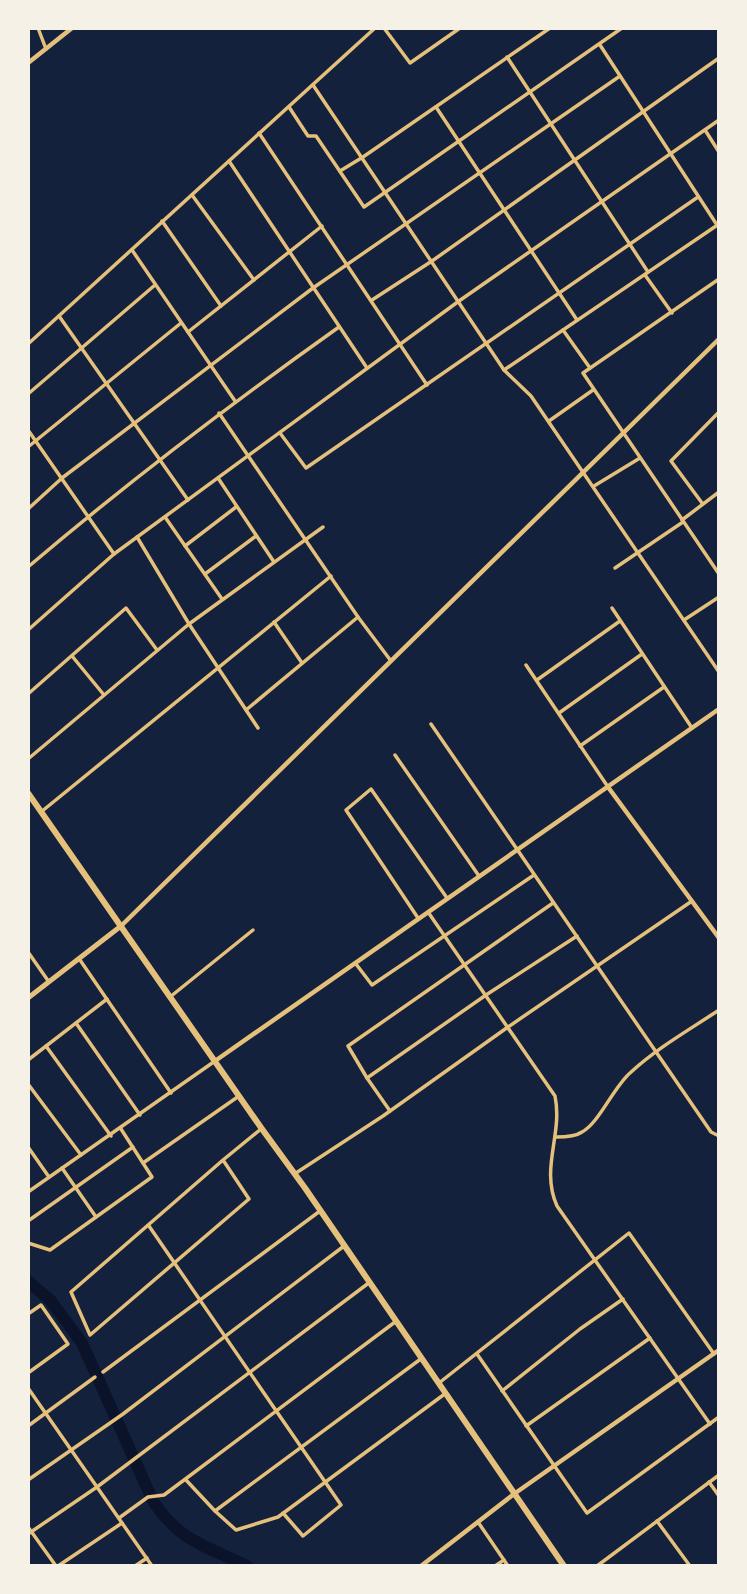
<svg xmlns="http://www.w3.org/2000/svg" width="747" height="1594" font-family="'Zilla Slab',serif">
<style>
.lines{fill:none;stroke-linecap:round;stroke-linejoin:round}
.river{stroke:#0b132b;stroke-width:12}
.minor{stroke:#e5c07b;stroke-width:3.5}
.tertiary{stroke:#e5c07b;stroke-width:4.5}
.secondary{stroke:#e5c07b;stroke-width:5}
.primary{stroke:#e5c07b;stroke-width:6}
</style>
<rect width="100%" height="100%" fill="#14213d"/>
<g class="lines">
<path class="river" d="M28 1281 51 1301 82 1343 153 1501C179 1541 206 1546 247 1566"/>
<g class="minor">
<polyline points="38,28 46,49"/>
<polyline points="384,28 410,63 460,28"/>
<polyline points="600,45 717,225"/>
<polyline points="507,57 648,272"/>
<polyline points="313,85 504,370 531,396 719,672"/>
<polyline points="289,107 308,136 316,136 364,207 622,28"/>
<polyline points="436,107 577,320"/>
<polyline points="705,130 719,152"/>
<polyline points="259,133 427,385"/>
<polyline points="229,161 367,368"/>
<polyline points="340,171 363,157 550,28"/>
<polyline points="192,195 254,280"/>
<polyline points="162,221 221,306"/>
<polyline points="132,250 235,401"/>
<polyline points="645,275 672,313"/>
<polyline points="719,279 583,373 719,574"/>
<polyline points="372,300 432,261 719,58"/>
<polyline points="59,316 188,500"/>
<polyline points="563,330 590,368"/>
<polyline points="188,332 322,226"/>
<polyline points="28,344 375,28"/>
<polyline points="504,370 719,224"/>
<polyline points="28,394 155,285"/>
<polyline points="219,413 358,617 391,661"/>
<polyline points="549,421 593,390"/>
<polyline points="28,430 114,554"/>
<polyline points="280,433 306,468 698,197"/>
<polyline points="28,447 181,323"/>
<polyline points="218,478 274,562"/>
<polyline points="594,486 640,458"/>
<polyline points="702,503 671,461 719,412"/>
<polyline points="28,509 62,478 313,288 620,76"/>
<polyline points="165,517 222,599"/>
<polyline points="682,520 719,492"/>
<polyline points="137,537 189,624 258,728"/>
<polyline points="185,546 236,507"/>
<path d="M28 567C128 482 232 403 339 327"/>
<polyline points="615,568 683,522"/>
<polyline points="205,574 256,536"/>
<polyline points="612,608 692,728"/>
<polyline points="684,620 719,597"/>
<polyline points="274,622 302,663"/>
<polyline points="28,630 114,554 459,301 719,120"/>
<polyline points="72,656 104,695"/>
<polyline points="526,665 608,787"/>
<polyline points="537,680 620,621"/>
<polyline points="28,694 126,608 157,650"/>
<polyline points="246,710 358,617"/>
<polyline points="559,713 642,654"/>
<polyline points="431,724 711,1132 719,1136"/>
<polyline points="580,746 664,687"/>
<polyline points="395,755 479,876"/>
<polyline points="28,759 189,624 323,527"/>
<polyline points="41,812 331,576"/>
<path d="M428 912 555 1096C563 1135 540 1168 557 1206L710 1424"/>
<polyline points="418,918 346,810 371,789 447,898"/>
<polyline points="28,952 49,982"/>
<polyline points="80,960 171,1093"/>
<polyline points="356,964 372,985 534,875"/>
<polyline points="170,997 253,930"/>
<polyline points="76,1023 140,1115"/>
<polyline points="46,1046 111,1136"/>
<polyline points="28,1060 107,999"/>
<polyline points="367,1078 348,1046 553,903"/>
<polyline points="28,1084 81,1155"/>
<polyline points="390,1111 367,1078 486,995 577,936"/>
<path d="M556 1137C564 1137 575 1137 582 1132 599 1123 613 1088 630 1073 657 1048 689 1030 719 1010"/>
<polyline points="28,1147 49,1177"/>
<polyline points="223,1160 249,1199 90,1335 71,1292 223,1160 261,1129"/>
<polyline points="143,1163 239,1096"/>
<polyline points="62,1168 96,1217"/>
<polyline points="296,1173 383,1116 508,1027 692,901"/>
<polyline points="28,1192 215,1061"/>
<polyline points="28,1221 133,1147"/>
<polyline points="149,1226 341,1505 303,1536 283,1513"/>
<polyline points="28,1243 50,1250 152,1177 121,1129"/>
<polyline points="28,1314 41,1305 68,1344 28,1373"/>
<polyline points="477,1354 587,1513 719,1417"/>
<polyline points="103,1372 320,1211"/>
<polyline points="439,1383 629,1233 714,1354"/>
<polyline points="28,1388 152,1566"/>
<polyline points="502,1391 580,1329 623,1299"/>
<polyline points="28,1426 95,1377"/>
<polyline points="526,1426 650,1338"/>
<polyline points="28,1480 123,1414 344,1246"/>
<polyline points="186,1480 215,1511 236,1530 278,1517 446,1393"/>
<polyline points="709,1482 719,1496"/>
<polyline points="215,1511 422,1358"/>
<polyline points="119,1518 148,1497 164,1495 395,1322"/>
<polyline points="657,1521 690,1566"/>
<polyline points="478,1522 508,1566"/>
<polyline points="28,1527 56,1566"/>
<polyline points="28,1534 97,1487 370,1282"/>
<polyline points="58,1566 122,1523"/>
<polyline points="135,1566 147,1558"/>
<polyline points="495,1566 504,1560"/>
<polyline points="597,1566 719,1475"/>
</g>
<g class="tertiary">
<polyline points="28,63 72,28"/>
<polyline points="608,787 719,938"/>
<polyline points="121,926 719,339"/>
<polyline points="215,1061 719,709"/>
<polyline points="421,1566 514,1494 719,1350"/>
</g>
<polyline class="secondary" points="28,998 121,926"/>
<polyline class="primary" points="28,793 262,1129 305,1188 564,1566"/>
</g>
<rect width="747" height="1594" fill="none" stroke="#f6f1e7" stroke-width="60"/>
</svg>
